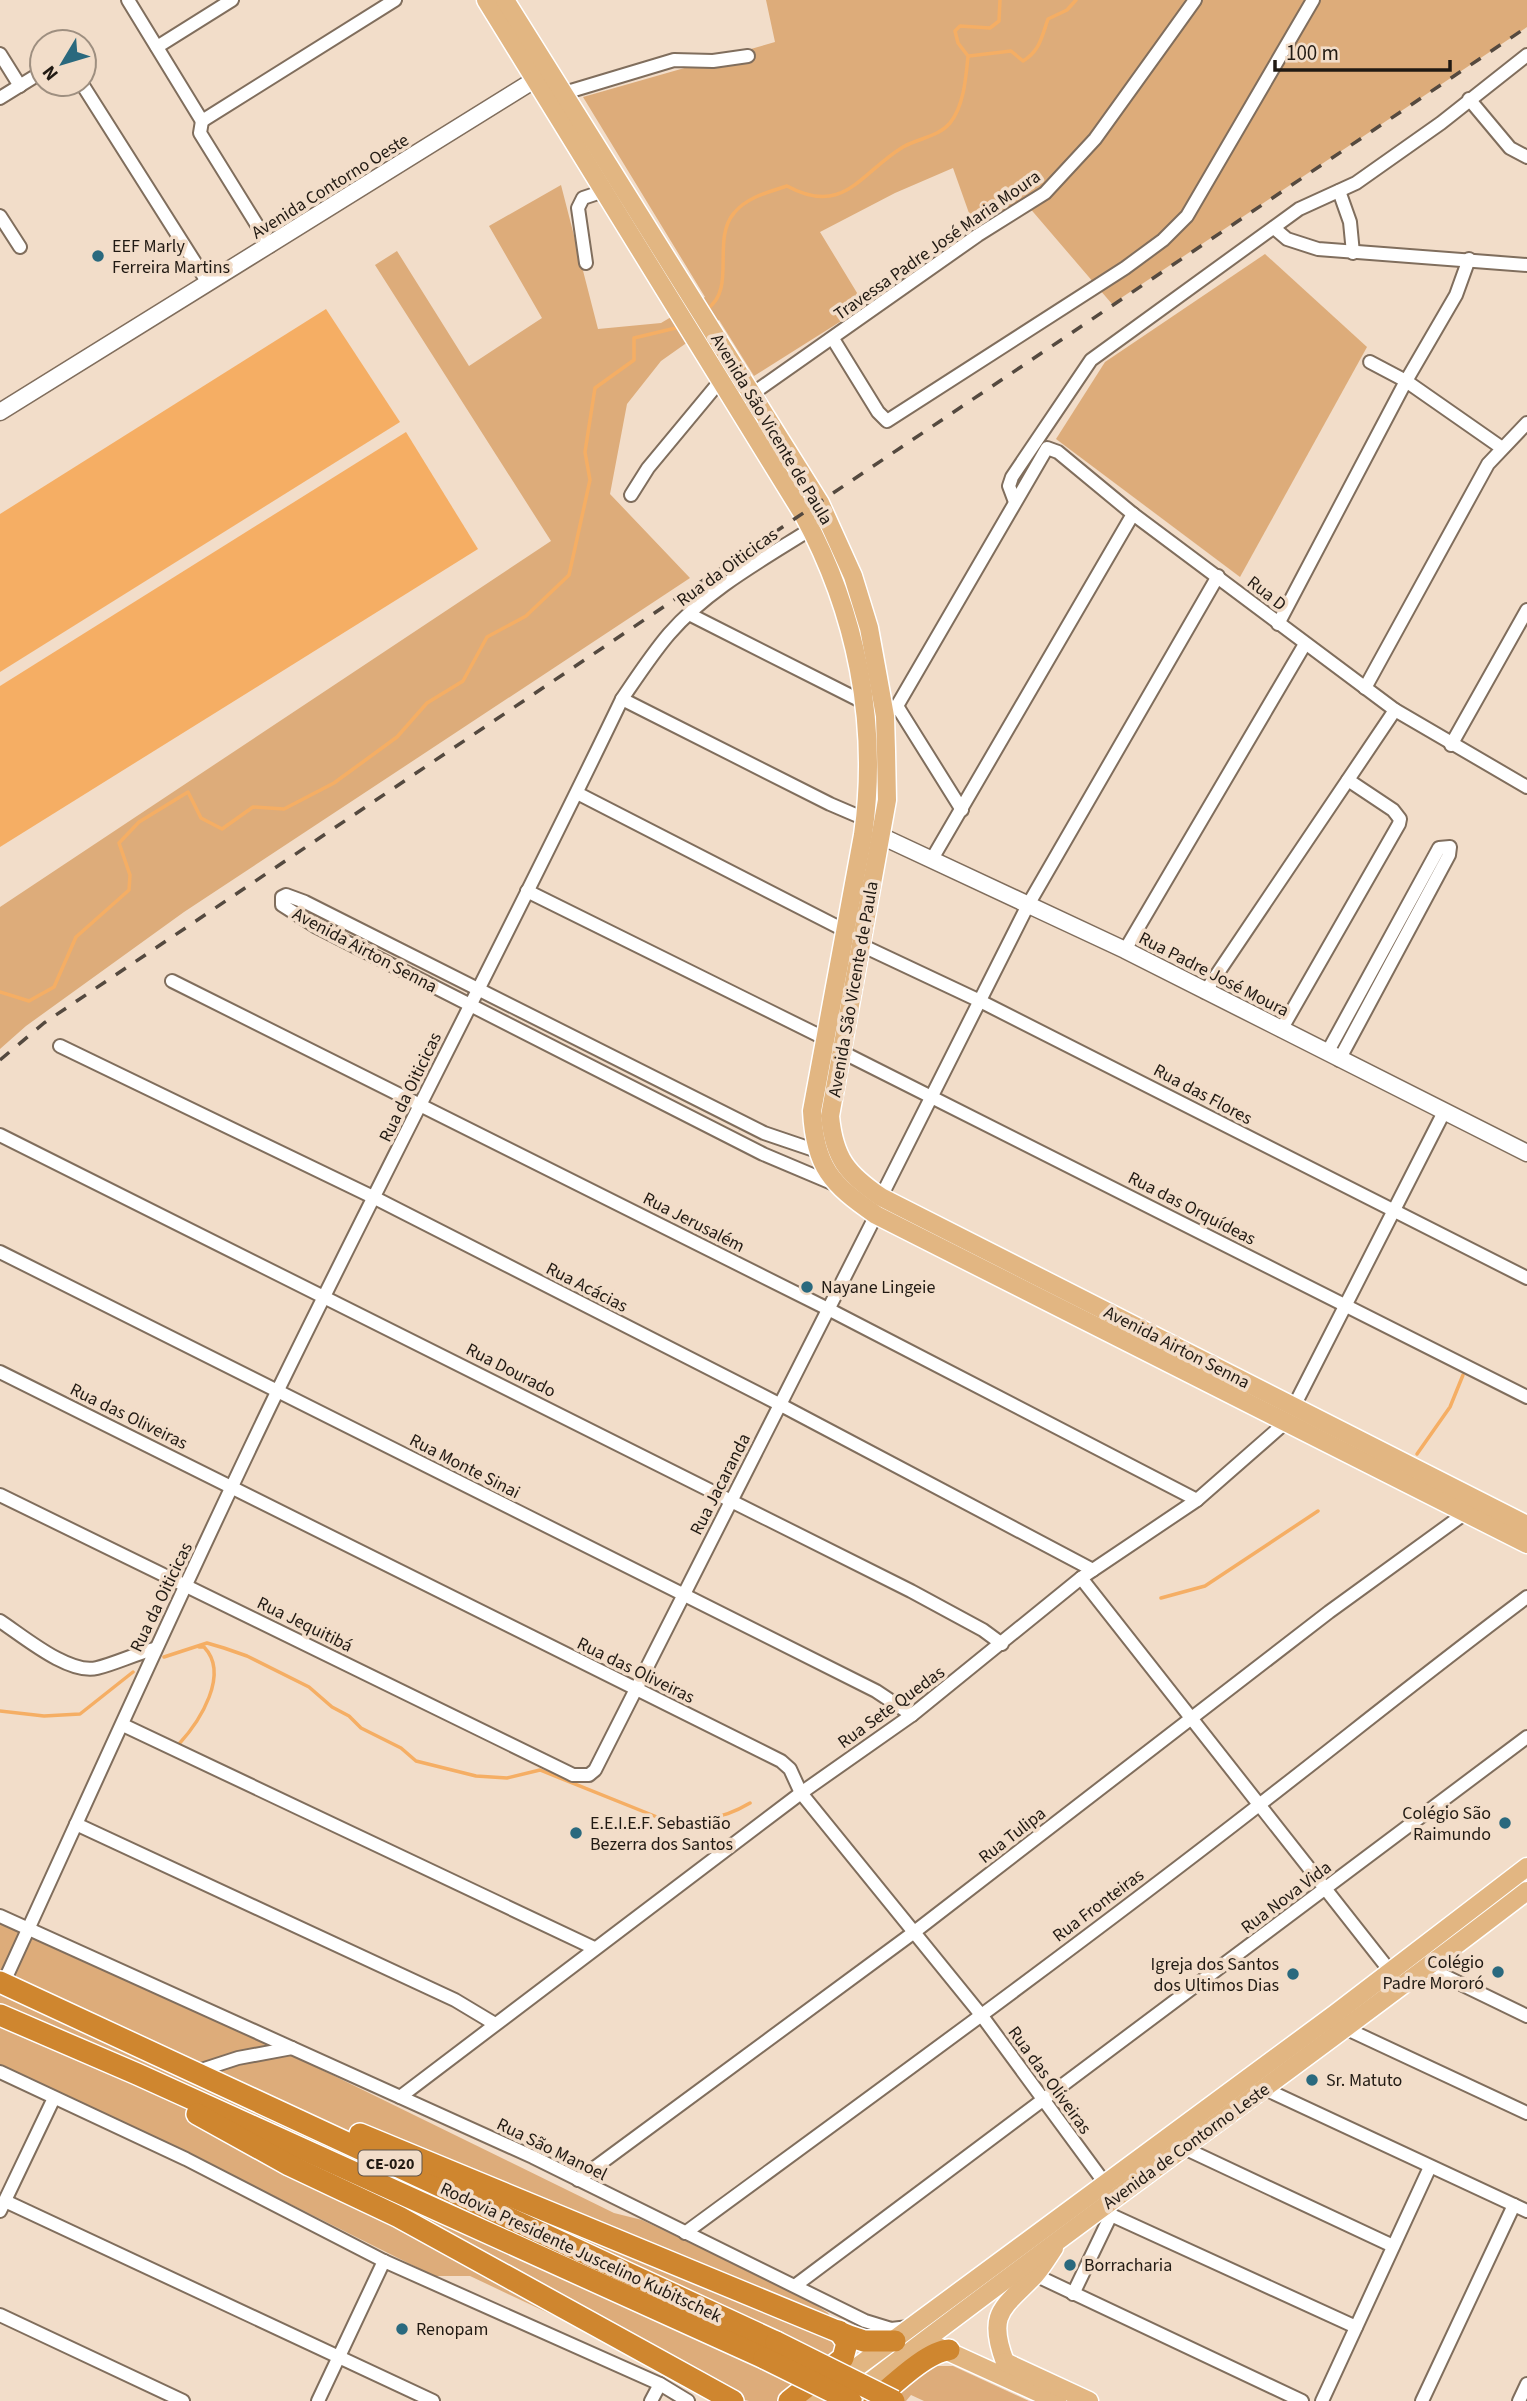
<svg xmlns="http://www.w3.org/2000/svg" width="1527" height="2401" font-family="'Source Sans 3',sans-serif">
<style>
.green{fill:#ddac7a}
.water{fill:#f5ae64}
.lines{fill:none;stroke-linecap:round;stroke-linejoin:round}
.stream{stroke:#f5ae64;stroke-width:3.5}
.street-casing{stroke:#806e5d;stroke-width:16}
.secondary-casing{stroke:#806e5d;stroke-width:19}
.primary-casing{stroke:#fff;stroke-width:21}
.highway-casing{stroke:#fff;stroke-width:24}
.street{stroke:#fff;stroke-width:12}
.secondary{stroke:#fff;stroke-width:16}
.primary{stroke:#e2b682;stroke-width:18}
.highway{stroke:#cf862f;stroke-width:21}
.rail{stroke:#54493f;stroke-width:3.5;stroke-dasharray:12 12;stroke-linecap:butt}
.highway-bridge-casing{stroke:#fff;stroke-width:24;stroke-linecap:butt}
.highway-bridge{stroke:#cf862f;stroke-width:21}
.poi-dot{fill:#2a697e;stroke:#f2ddc9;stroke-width:2.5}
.labels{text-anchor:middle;stroke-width:7;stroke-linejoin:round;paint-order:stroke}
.shield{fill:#f2ddc9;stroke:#60544a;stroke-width:2}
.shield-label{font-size:16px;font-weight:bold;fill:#211a13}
.street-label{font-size:18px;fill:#211a13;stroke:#f2ddc9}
.poi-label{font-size:18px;fill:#211a13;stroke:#f2ddc9;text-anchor:start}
</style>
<rect width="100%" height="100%" fill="#f2ddc9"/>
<g class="green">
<polygon points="766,0 1527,0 1527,27 1112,304 1022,199 975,230 953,168 895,193 820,232 865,306 754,376 719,320 661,361 627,404 610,494 690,578 184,912 26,1026 0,1049 0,907 551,541 375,265 397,251 469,366 542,318 489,226 561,185 598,329 661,323 705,297 583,97 775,42"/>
<polygon points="1265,254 1367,347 1240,577 1056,439 1105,362"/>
<polygon points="0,1923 271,2045 614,2213 642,2220 803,2297 828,2313 847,2343 787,2401 749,2401 720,2394 470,2276 434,2276 188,2153 0,2065"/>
<polygon points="936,2366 953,2366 1029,2401 924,2401 911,2395 906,2401 884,2401"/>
</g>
<g class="water">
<polygon points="326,309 400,422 0,672 0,514"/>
<polygon points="406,432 478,549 0,847 0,686"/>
</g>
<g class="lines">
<g class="stream">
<path d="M969 56 1011 51 1023 61C1040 51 1042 36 1048 19L1067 10 1076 0"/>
<path d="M707 309C737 289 711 240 734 213 747 197 769 192 787 186 844 217 860 173 903 147 919 138 938 137 950 123 964 106 966 77 968 56L958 43 955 31 960 26 990 28 999 21 1000 0"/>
<polyline points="0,992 29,1001 54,987 76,937 129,890 130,875 119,843 139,822 188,792 201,818 222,829 253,807 284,809 334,783 397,737 427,703 463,681 487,637 526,616 569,575 590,480 585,452 595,388 634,360 634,338 680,327"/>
<polyline points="1417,1454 1450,1407 1463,1375"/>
<polyline points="1161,1598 1205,1586 1318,1511"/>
<path d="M164 1657 207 1643 224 1648 247 1656 309 1687 332 1707 349 1716 361 1728 401 1748 416 1761 476 1776 507 1778 540 1770 657 1817C691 1824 720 1821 750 1803"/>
<polyline points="0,1711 44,1716 80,1714 133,1672"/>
<path d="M179 1744C200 1721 230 1674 204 1647H199"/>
</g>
<defs>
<g id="street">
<polyline points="128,0 202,121"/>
<polyline points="157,47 232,0"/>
<polyline points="0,54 20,86"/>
<polyline points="82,84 208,283"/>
<polyline points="564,93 674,60 713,61 748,56"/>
<polyline points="0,98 42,72"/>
<polyline points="1469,99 1510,148 1527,157"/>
<polyline points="202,121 395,0"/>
<polyline points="202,121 200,133 270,246"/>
<polyline points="1339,191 1350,222 1353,253"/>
<polyline points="0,216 20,247"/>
<polyline points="1274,228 1287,239 1318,249 1527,265"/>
<polyline points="586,263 578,208 583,198 604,191"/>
<polyline points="833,339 878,412 887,421 1125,268 1163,240 1187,216 1313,0"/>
<polyline points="1370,362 1406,381 1502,448"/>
<polyline points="752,394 978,235 1045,193 1095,139 1195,0"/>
<polyline points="631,495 648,468 721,380"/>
<polyline points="1015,502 1009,486 1012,477 1091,360 1299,209 1356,183 1441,123 1527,55"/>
<polyline points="689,614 865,703"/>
<polyline points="1278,624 1406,381 1456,295 1469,259"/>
<polyline points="1365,688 1488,464 1527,423"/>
<polyline points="622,699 830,804 865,819"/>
<polyline points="897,706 962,810"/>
<polyline points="885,716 897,706 1047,448 1058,452 1133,514 1395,710 1527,787"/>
<polyline points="1451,745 1527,610"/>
<polyline points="577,793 844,930"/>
<polyline points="932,859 1133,514"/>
<polyline points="527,891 824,1038"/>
<polyline points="861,945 980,1001 1527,1278"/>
<polyline points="1125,950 1305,644"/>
<polyline points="172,981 830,1310 1197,1500"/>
<polyline points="1205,992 1395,710"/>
<polyline points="1281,1030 1399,824 1400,819 1393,810 1348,780"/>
<polyline points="60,1046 375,1198 779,1404 1093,1570"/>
<polyline points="842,1052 1527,1397"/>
<polyline points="1327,1053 1439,848 1450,847 1449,855 1339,1060"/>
<polyline points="0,1135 911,1591 983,1630 1002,1644"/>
<polyline points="817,1151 764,1133 305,902 286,895 282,897 282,905 315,926 763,1154 834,1184"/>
<polyline points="881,1197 1028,905 1218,576"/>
<polyline points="0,1252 876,1691 912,1715"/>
<polyline points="0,1372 781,1761 790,1769 801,1793 982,2016 1104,2182"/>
<polyline points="0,1495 573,1775 589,1775 595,1770 876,1215"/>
<polyline points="1081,1578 1390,1971"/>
<path d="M0 1621C23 1636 69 1675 97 1668 114 1664 135 1654 154 1649"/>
<polyline points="123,1725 594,1948"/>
<polyline points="76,1824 455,2000 495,2024"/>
<polyline points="0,1916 533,2157 865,2321 891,2329 909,2327"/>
<polyline points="1428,1968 1527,2016"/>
<path d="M3 1984C94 1786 182 1588 277 1392 390 1160 510 932 622 699 637 677 652 654 669 634 707 590 762 560 811 529"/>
<polyline points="1347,2029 1527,2113"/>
<polyline points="0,2072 186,2159 384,2261 660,2384 688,2401"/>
<polyline points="195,2072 238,2058 292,2048"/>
<polyline points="1265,2089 1527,2211"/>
<polyline points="400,2097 801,1793 912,1715 1081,1578 1197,1500 1286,1422 1444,1112"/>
<polyline points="1184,2148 1393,2246"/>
<polyline points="578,2180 913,1933 1329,1612 1464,1514"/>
<polyline points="5,2201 433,2401"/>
<polyline points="0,2211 54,2098"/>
<polyline points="1111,2215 1356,2327"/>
<path d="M685 2233C877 2092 1070 1952 1259 1805 1348 1736 1436 1665 1527 1597"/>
<polyline points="1035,2275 1302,2401"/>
<polyline points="796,2285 1527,1737"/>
<polyline points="1073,2294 1111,2215 1110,2209"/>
<polyline points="0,2315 183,2401"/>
<polyline points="318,2401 384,2261"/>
<polyline points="651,2401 660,2384"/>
<polyline points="1322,2401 1430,2167"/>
<polyline points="1422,2401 1514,2205"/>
<polyline points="1519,2401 1527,2384"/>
</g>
<g id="secondary">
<polyline points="0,412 536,79"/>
<polyline points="881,836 1125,950 1527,1153"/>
</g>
<g id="primary">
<path d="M486 0 803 514C856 612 879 723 863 835L812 1111C815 1167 831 1184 876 1215L1527 1544"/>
<path d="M505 0 820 503 853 576 869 628 885 716 886 751 887 800 830 1116C834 1158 847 1174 881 1197L1527 1525"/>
<polyline points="936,2346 1057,2401"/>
<path d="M1005 2362C986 2312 1004 2308 1035 2275 1042 2267 1048 2257 1054 2248"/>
<polyline points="1005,2362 1089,2401"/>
<path d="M857 2392C1078 2222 1306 2061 1527 1891"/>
<polyline points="811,2401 1335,2014 1527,1867"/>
</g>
<g id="highway">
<polyline points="0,1982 776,2342"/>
<polyline points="0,2015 137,2074 764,2358"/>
<polyline points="197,2114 289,2165 399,2217 733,2401"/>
<polyline points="360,2134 849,2336 864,2341 895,2341"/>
<polyline points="789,2401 843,2358 847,2343 839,2331"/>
<path d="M874 2401C891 2387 927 2351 949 2350"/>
</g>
</defs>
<use href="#street" class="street-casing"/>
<use href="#secondary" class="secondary-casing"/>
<use href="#primary" class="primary-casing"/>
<use href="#highway" class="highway-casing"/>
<use href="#street" class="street"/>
<use href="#secondary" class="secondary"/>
<use href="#primary" class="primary"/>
<use href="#highway" class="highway"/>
<polyline class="rail" points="0,1060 44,1023 1527,27"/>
<defs>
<g id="highway-bridge">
<polyline points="776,2342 894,2401"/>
<polyline points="764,2358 851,2401"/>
</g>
</defs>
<use href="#highway-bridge" class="highway-bridge-casing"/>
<use href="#highway-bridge" class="highway-bridge"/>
</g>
<g class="poi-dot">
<circle cx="98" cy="256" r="7"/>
<circle cx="807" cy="1287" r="7"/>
<circle cx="1505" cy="1823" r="7"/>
<circle cx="576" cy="1833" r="7"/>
<circle cx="1498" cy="1972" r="7"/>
<circle cx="1293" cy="1974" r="7"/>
<circle cx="1312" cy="2080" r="7"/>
<circle cx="1070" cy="2265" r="7"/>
<circle cx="402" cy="2329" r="7"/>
</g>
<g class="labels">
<rect class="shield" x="358.5" y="2150.5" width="63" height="25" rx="5"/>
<g class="shield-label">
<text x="390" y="2169">CE-020</text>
</g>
<g class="street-label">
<text transform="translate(330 186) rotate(-32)" y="6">Avenida Contorno Oeste</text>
<text transform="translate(937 245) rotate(-35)" y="6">Travessa Padre José Maria Moura</text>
<text transform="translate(772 429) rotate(59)" y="6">Avenida São Vicente de Paula</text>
<text transform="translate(727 567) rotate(-36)" y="6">Rua da Oiticicas</text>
<text transform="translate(1267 593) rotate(38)" y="6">Rua D</text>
<text transform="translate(365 950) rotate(28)" y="6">Avenida Airton Senna</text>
<text transform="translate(1214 974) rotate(27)" y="6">Rua Padre José Moura</text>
<text transform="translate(853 989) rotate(-80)" y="6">Avenida São Vicente de Paula</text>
<text transform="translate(410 1087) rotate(-64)" y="6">Rua da Oiticicas</text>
<text transform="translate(1203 1094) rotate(28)" y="6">Rua das Flores</text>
<text transform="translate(1192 1208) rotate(27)" y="6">Rua das Orquídeas</text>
<text transform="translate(694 1222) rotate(27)" y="6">Rua Jerusalém</text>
<text transform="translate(587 1287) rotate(27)" y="6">Rua Acácias</text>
<text transform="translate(1177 1347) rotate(27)" y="6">Avenida Airton Senna</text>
<text transform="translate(511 1370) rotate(27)" y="6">Rua Dourado</text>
<text transform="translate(129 1416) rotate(26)" y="6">Rua das Oliveiras</text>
<text transform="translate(465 1466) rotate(27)" y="6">Rua Monte Sinai</text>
<text transform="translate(720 1484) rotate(-63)" y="6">Rua Jacaranda</text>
<text transform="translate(161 1597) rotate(-64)" y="6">Rua da Oiticicas</text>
<text transform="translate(305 1624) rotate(26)" y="6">Rua Jequitibá</text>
<text transform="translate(636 1670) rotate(26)" y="6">Rua das Oliveiras</text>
<text transform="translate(891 1707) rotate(-36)" y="6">Rua Sete Quedas</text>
<text transform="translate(1012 1835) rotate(-38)" y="6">Rua Tulipa</text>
<text transform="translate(1286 1897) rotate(-37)" y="6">Rua Nova Vida</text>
<text transform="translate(1098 1905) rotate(-37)" y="6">Rua Fronteiras</text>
<text transform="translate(1050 2080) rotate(54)" y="6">Rua das Oliveiras</text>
<text transform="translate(1186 2146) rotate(-36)" y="6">Avenida de Contorno Leste</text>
<text transform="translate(552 2149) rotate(26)" y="6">Rua São Manoel</text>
<text transform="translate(581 2252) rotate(25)" y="6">Rodovia Presidente Juscelino Kubitschek</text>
</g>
<g class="poi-label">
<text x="112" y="252">EEF Marly<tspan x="112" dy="21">Ferreira Martins</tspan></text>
<text x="821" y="1293">Nayane Lingeie</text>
<text x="1491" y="1819" text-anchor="end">Colégio São<tspan x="1491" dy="21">Raimundo</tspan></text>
<text x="590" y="1829">E.E.I.E.F. Sebastião<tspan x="590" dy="21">Bezerra dos Santos</tspan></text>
<text x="1484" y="1968" text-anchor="end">Colégio<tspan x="1484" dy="21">Padre Mororó</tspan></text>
<text x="1279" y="1970" text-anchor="end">Igreja dos Santos<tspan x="1279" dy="21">dos Ultimos Dias</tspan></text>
<text x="1326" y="2086">Sr. Matuto</text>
<text x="1084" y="2271">Borracharia</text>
<text x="416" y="2335">Renopam</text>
</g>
</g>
<g transform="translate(63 63) rotate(232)"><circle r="33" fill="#f2ddc9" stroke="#9e8f80" stroke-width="2"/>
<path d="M0-5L12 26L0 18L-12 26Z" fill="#2a697e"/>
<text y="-10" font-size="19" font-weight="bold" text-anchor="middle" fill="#211a13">N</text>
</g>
<path d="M1275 60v10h175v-10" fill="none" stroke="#211a13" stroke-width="3.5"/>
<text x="1286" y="60" font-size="21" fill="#211a13" stroke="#f2ddc9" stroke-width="5" paint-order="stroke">100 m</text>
</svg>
